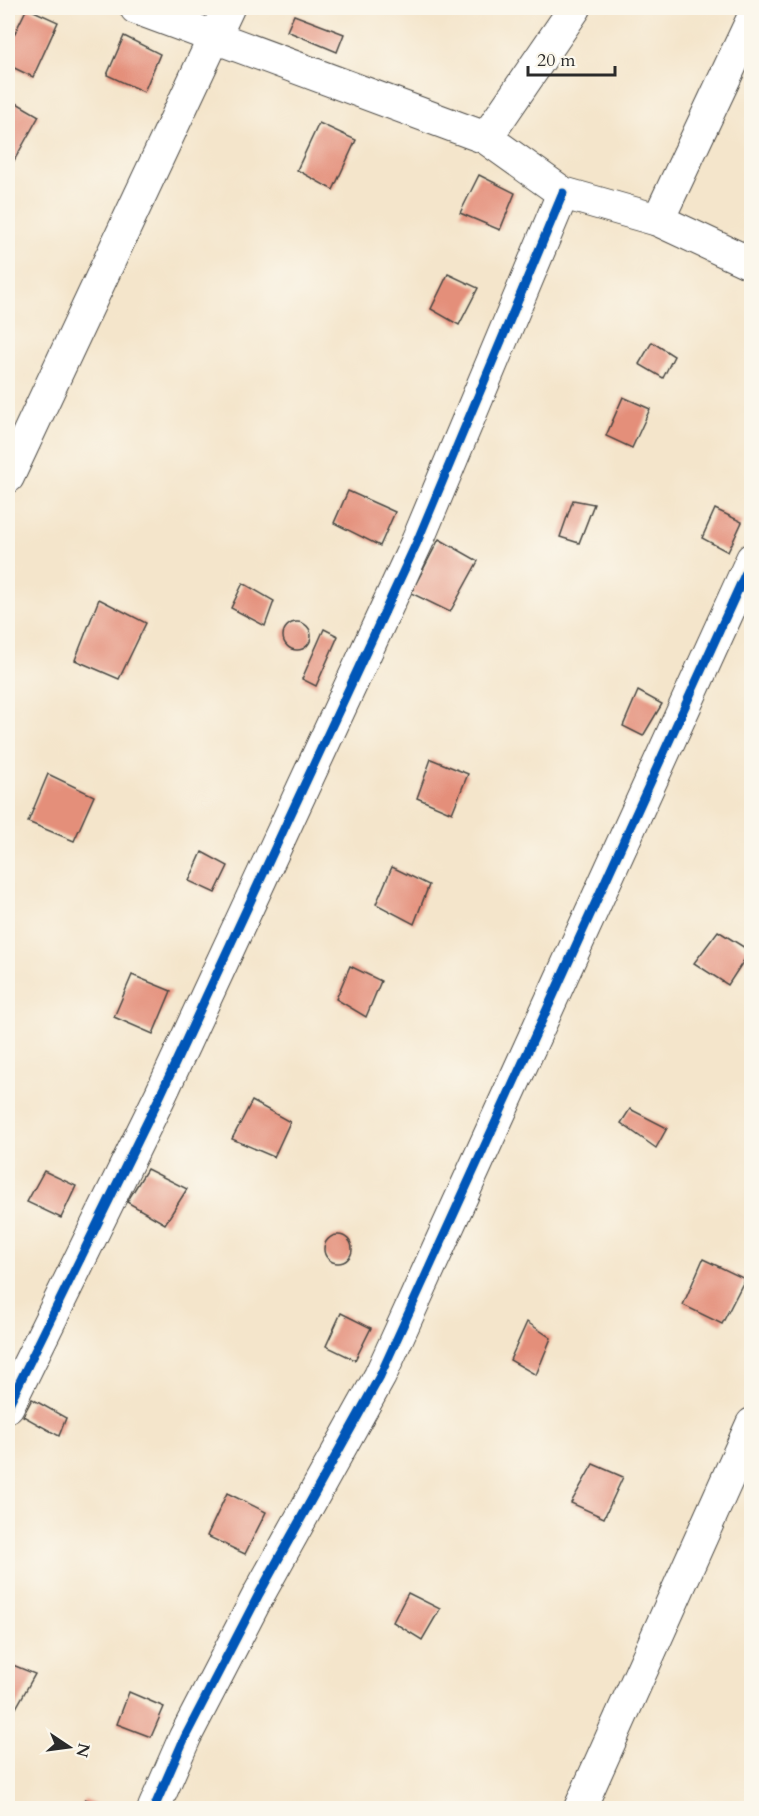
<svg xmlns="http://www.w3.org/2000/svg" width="759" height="1816" font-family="Cardo,serif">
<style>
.building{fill:#e48f7a}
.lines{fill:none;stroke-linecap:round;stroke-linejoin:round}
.minor-casing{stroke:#494743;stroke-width:34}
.minor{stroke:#fff;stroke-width:32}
.cycleway-casing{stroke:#fbf7ec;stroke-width:13}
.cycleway{stroke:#0057b8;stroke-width:9}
</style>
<rect width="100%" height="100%" fill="#fbf7ec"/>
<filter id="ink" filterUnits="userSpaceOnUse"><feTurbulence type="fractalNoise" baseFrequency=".0167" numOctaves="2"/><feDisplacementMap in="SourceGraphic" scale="12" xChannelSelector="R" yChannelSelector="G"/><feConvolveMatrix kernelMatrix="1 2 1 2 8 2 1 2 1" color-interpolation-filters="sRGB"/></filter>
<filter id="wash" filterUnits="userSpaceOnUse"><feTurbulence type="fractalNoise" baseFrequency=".008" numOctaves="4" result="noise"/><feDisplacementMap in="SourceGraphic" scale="24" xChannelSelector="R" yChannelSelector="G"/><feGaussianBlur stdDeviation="1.35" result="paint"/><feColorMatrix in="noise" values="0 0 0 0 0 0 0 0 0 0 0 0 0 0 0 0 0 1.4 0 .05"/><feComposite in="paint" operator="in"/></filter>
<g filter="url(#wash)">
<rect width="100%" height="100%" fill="#f4e5cb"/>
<g id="blocks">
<g class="building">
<polygon points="27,8 58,22 33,77 8,65 8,47"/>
<polygon points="294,15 344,34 337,52 287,31"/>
<polygon points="124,36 160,54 144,92 107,75"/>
<polygon points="8,98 39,116 11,166 8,164"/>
<polygon points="319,123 356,140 333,190 297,170"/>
<polygon points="479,175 515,193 500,230 460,213"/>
<polygon points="448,274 478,288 459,325 431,309"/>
<polygon points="652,342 674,356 663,378 639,364"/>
<polygon points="623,397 650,409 632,448 606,436"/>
<polygon points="348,491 395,512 380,546 334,523"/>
<polygon points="573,500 594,504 579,543 560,537"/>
<polygon points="715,509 742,522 728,552 702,538"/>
<polygon points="439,539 478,561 450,612 411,593"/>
<polygon points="243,583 274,601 265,626 231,608"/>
<polygon points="99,599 146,623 119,679 75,660"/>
<circle cx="297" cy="636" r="14"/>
<polygon points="324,629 338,636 316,686 302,679"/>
<polygon points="638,691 662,704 643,736 623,726"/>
<polygon points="431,759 468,774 452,813 417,798"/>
<polygon points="48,774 94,796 74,841 28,822"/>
<polygon points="202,852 228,866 215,893 189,881"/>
<polygon points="392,867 429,885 414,924 376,904"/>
<polygon points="718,931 750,951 728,985 694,963"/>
<polygon points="350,966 381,981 366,1017 336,999"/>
<polygon points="132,975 171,991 153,1034 114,1017"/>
<polygon points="252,1101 290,1122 274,1157 232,1139"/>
<polygon points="630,1109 667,1128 656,1148 621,1123"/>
<polygon points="147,1169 187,1189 165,1224 127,1202"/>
<polygon points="44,1171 76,1186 61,1218 27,1202"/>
<circle cx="338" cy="1249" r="14"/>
<polygon points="703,1259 745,1279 722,1324 683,1305"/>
<polygon points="341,1313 371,1328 355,1360 326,1346"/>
<polygon points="527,1322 551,1338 536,1375 510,1360"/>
<polygon points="32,1399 66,1418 59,1436 23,1416"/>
<polygon points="593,1464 623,1477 604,1518 571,1503"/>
<polygon points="227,1493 266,1512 245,1554 207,1536"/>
<polygon points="408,1593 440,1609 422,1640 393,1622"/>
<polygon points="8,1663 35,1674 16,1708 8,1703"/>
<polygon points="129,1692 164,1707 151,1737 117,1724"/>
<polygon points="85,1799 104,1808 80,1808"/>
</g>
</g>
</g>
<g filter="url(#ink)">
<use href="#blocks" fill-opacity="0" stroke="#494743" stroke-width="1.5"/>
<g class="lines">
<defs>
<g id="minor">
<polyline points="136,8 486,138 563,193 658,220 752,264"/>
<polyline points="486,138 575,8"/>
<polyline points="658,220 752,20"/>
<polyline points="8,477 228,8"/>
<polyline points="8,1406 161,1094 417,542 563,193"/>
<polyline points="154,1808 185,1737 259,1594 380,1376 752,559"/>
<polyline points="580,1808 752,1424"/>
</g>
</defs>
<use href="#minor" class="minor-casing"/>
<use href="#minor" class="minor"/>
<defs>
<g id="cycleway">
<polyline points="8,1406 161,1094 417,542 563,193"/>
<polyline points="154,1808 185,1737 259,1594 380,1376 752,559"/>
</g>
</defs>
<use href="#cycleway" class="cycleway-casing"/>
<use href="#cycleway" class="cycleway"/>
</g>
</g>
<rect width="759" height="1816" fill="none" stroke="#fbf7ec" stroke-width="30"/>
<g transform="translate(69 1747) rotate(103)" stroke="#fbf7ec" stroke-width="4.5" paint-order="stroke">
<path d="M0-4.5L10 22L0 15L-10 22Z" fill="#2b2b2b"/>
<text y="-9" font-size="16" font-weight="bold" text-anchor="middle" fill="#2b2b2b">N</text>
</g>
<path d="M528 66v9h87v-9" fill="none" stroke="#2b2b2b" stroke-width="3"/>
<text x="537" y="66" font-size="18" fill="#2b2b2b" stroke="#fbf7ec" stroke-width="4.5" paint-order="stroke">20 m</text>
</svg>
